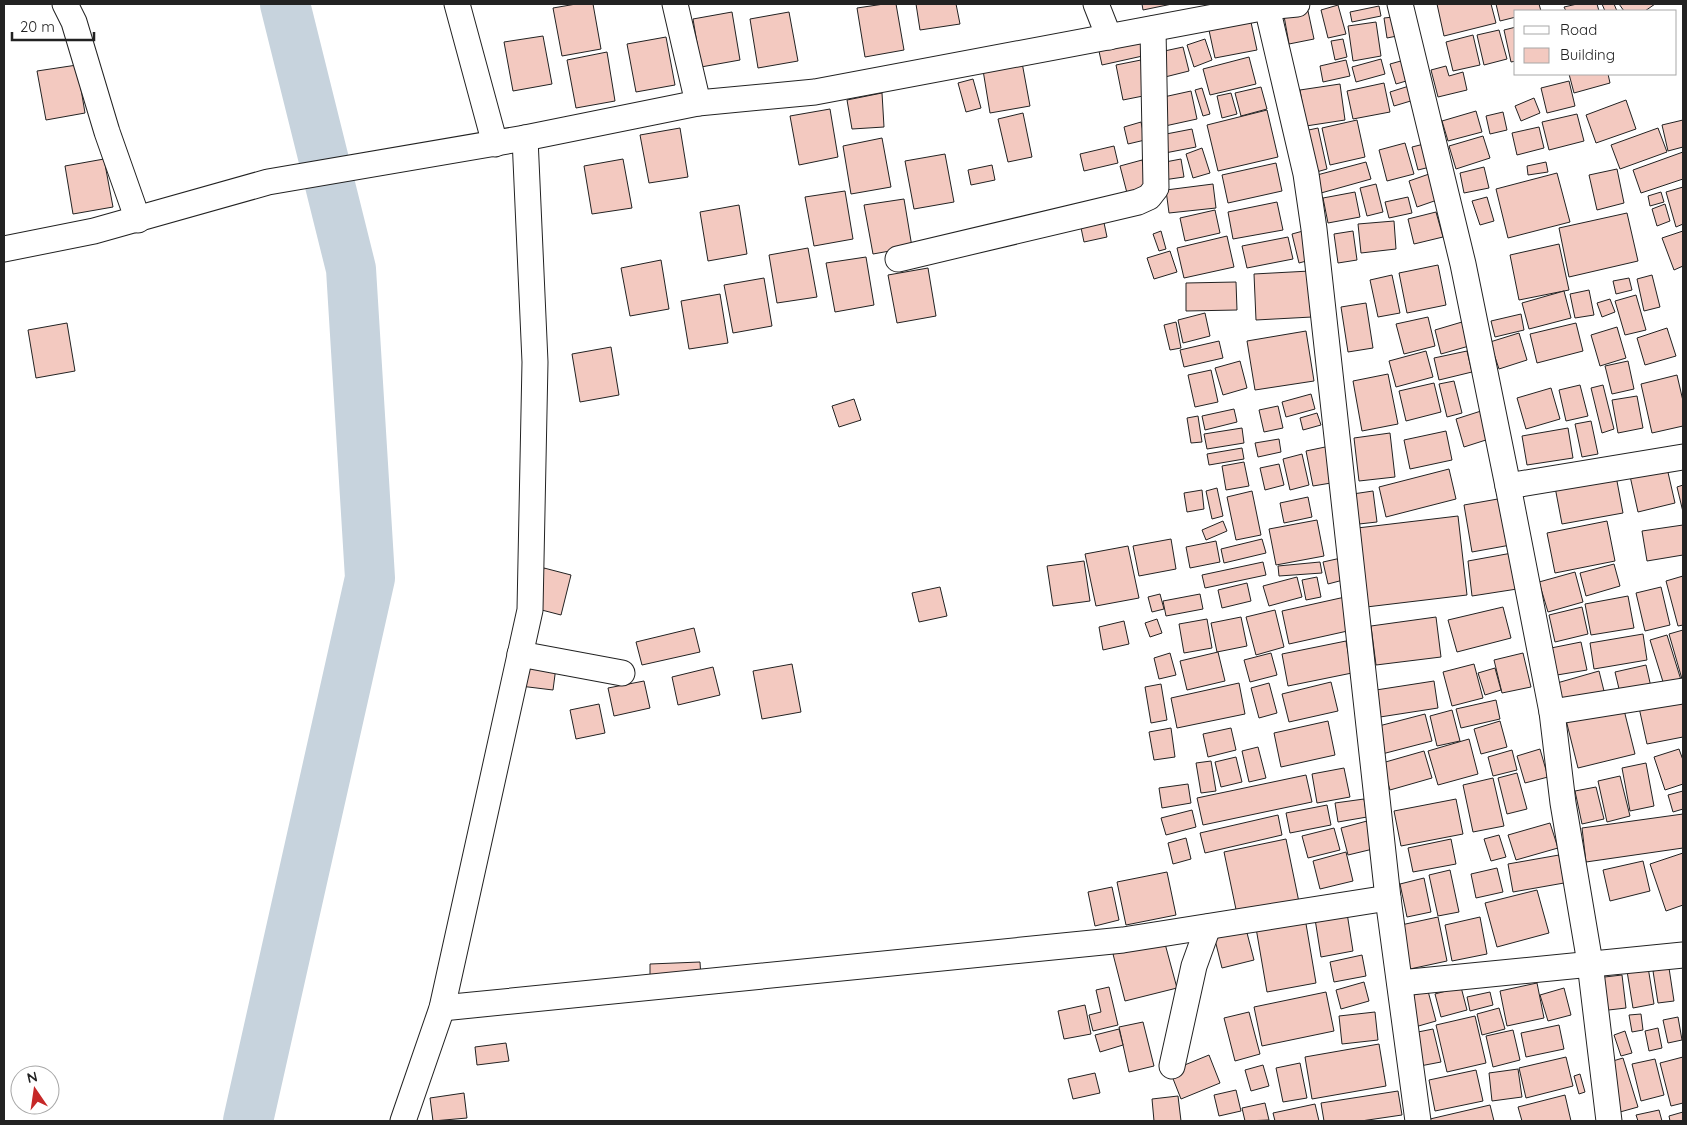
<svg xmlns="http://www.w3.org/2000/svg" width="1687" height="1125" font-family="Quicksand,sans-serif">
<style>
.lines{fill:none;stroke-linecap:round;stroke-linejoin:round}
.river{stroke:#c7d3dd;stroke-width:50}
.building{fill:#f3c9c0;stroke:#222}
.street-casing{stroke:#222;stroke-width:27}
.street{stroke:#fff;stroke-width:25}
</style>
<rect width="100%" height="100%" fill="#fff"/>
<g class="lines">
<polyline class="river" points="248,1121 370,578 351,269 285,4"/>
</g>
<g class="building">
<polygon points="576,4 593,4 601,49 562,56 553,8"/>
<polygon points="884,4 896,4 904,50 865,57 857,8"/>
<polygon points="916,4 956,4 960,24 920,30"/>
<polygon points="1142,4 1172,4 1143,10"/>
<polygon points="1437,4 1491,4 1496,23 1444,36"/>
<polygon points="1496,4 1539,4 1541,11 1516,11 1516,17 1500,21"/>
<polygon points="1577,4 1597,4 1599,11 1566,11 1564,7"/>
<polygon points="1602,4 1614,4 1617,11 1605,11"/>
<polygon points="1619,4 1655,4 1645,11 1624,11"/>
<polygon points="1338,5 1346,34 1328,38 1321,10"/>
<polygon points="1379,6 1381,16 1352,22 1350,12"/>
<polygon points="1308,11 1314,39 1289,44 1284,16"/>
<polygon points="732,12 740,60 701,67 693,19"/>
<polygon points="789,12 798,61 758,68 750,19"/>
<polygon points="1249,13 1257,50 1215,58 1207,21"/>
<polygon points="1394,17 1397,36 1387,38 1384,18"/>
<polygon points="1376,22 1381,56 1353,61 1348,26"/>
<polygon points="1516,27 1516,61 1511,62 1504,30"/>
<polygon points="1499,30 1507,59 1484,65 1477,35"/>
<polygon points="1142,32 1147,55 1102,65 1097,42"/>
<polygon points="1473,35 1480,65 1453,71 1446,42"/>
<polygon points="543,36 552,84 513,91 504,42"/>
<polygon points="666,37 675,85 636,92 627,44"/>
<polygon points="1205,39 1212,60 1194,67 1187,45"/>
<polygon points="1343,39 1347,57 1335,60 1331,41"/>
<polygon points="1183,47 1189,71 1161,78 1155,53"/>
<polygon points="607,52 615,101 576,108 567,60"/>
<polygon points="1021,57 1030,106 990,113 982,64"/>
<polygon points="1249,57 1256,84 1210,95 1203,69"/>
<polygon points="1381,59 1385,74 1356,82 1352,67"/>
<polygon points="1408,59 1413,79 1396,84 1390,64"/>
<polygon points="1141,60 1148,95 1123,100 1116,65"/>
<polygon points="1346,60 1350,76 1323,82 1320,66"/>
<polygon points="77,65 85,113 46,120 37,71"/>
<polygon points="1446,66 1449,76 1463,72 1467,90 1438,97 1431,70"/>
<polygon points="1569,74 1608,74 1610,83 1574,93"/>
<polygon points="973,79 981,108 966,112 958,83"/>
<polygon points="1569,81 1575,106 1547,113 1541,88"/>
<polygon points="1384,83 1390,112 1353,119 1347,91"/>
<polygon points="1340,84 1345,120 1306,126 1300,90"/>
<polygon points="1409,86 1414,100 1394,106 1390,92"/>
<polygon points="1261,87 1267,109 1241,116 1235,93"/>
<polygon points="1202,88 1210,114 1203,116 1195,90"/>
<polygon points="1191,91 1197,119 1165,126 1159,98"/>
<polygon points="882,93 884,127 852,129 847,100"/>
<polygon points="1231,93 1237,114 1222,118 1217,96"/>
<polygon points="1534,98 1540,113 1521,121 1515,106"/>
<polygon points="1626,100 1636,129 1596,143 1586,115"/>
<polygon points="830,109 838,157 799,165 790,116"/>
<polygon points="1267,110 1278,157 1218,171 1207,125"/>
<polygon points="1476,111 1482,132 1448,141 1442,121"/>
<polygon points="1503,112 1507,130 1490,134 1486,116"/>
<polygon points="1023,113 1032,157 1008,162 998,119"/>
<polygon points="1577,114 1584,141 1549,150 1542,122"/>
<polygon points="1357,120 1365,157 1330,165 1322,128"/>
<polygon points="1683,120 1683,147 1668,151 1662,125"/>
<polygon points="1141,122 1145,140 1128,144 1124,127"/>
<polygon points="1539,127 1544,148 1517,155 1512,133"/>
<polygon points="680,128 688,177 649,183 640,135"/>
<polygon points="1318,128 1327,169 1313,173 1304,131"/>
<polygon points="1658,128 1667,152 1620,169 1611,145"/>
<polygon points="1192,129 1196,147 1165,153 1161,135"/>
<polygon points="1483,136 1490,158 1456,169 1449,146"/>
<polygon points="882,138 891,187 851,194 843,146"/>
<polygon points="1405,143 1414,174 1387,181 1379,150"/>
<polygon points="1428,143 1434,166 1418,170 1412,147"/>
<polygon points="1114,146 1118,163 1084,171 1080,154"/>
<polygon points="1202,148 1210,173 1193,178 1186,154"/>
<polygon points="1683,152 1683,179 1641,193 1633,170"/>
<polygon points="945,154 954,202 914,209 905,161"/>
<polygon points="104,159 113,207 73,214 65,166"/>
<polygon points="623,159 632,208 592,214 584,166"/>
<polygon points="1181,159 1184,177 1163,180 1160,163"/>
<polygon points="1142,160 1149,187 1127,193 1120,166"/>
<polygon points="1366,162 1371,179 1321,193 1317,175"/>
<polygon points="1546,162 1548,172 1528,175 1527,166"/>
<polygon points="1276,163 1282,191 1228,203 1222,175"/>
<polygon points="992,165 995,180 971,185 968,170"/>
<polygon points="1484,167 1489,188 1464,193 1460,173"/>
<polygon points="1617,169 1624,203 1597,210 1589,175"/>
<polygon points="1432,173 1440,199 1417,207 1409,181"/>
<polygon points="1557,173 1570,222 1508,238 1496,189"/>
<polygon points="1213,184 1216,208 1169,213 1166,190"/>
<polygon points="1376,184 1383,212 1367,216 1360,188"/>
<polygon points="1683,187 1683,224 1676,227 1666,192"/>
<polygon points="845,191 853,239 814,246 805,197"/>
<polygon points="1355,192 1360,217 1328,223 1323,198"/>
<polygon points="1661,192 1664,202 1650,206 1648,196"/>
<polygon points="1408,197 1412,213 1389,218 1385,202"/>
<polygon points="1487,197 1494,221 1480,225 1472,201"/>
<polygon points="904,199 912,247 873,254 864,205"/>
<polygon points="1277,202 1283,230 1233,239 1228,212"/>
<polygon points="1665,204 1670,221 1657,226 1652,209"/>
<polygon points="739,205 747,254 708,261 700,212"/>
<polygon points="1215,210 1220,233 1185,241 1180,218"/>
<polygon points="1436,212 1443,237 1414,244 1408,219"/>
<polygon points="1627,213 1638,261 1569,277 1559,228"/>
<polygon points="1103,218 1107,237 1084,242 1080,223"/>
<polygon points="1394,221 1396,249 1361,253 1358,224"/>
<polygon points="1161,231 1166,249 1159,251 1153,234"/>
<polygon points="1303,231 1310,260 1299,263 1292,234"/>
<polygon points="1353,231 1357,260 1338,263 1334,234"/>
<polygon points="1683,231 1683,266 1674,270 1662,238"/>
<polygon points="1227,236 1234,267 1184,278 1177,248"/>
<polygon points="1288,237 1293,259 1247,268 1242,246"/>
<polygon points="1559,244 1569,290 1519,300 1510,255"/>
<polygon points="808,248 817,297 777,303 769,255"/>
<polygon points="1170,251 1177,272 1154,279 1147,258"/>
<polygon points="866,257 874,305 835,312 826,263"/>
<polygon points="661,260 669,309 630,316 621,268"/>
<polygon points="1438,265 1446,305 1407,313 1399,273"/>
<polygon points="928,268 936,316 897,323 888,275"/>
<polygon points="1310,271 1312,317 1256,320 1254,274"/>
<polygon points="1392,275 1400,313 1378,317 1370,280"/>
<polygon points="1652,275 1660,307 1644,311 1637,279"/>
<polygon points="764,278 772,326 733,333 724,285"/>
<polygon points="1629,278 1632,290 1616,294 1613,281"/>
<polygon points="1236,282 1237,310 1186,311 1186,283"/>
<polygon points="1589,290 1594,315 1575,318 1570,294"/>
<polygon points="1564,291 1571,318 1529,329 1522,303"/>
<polygon points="720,294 728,343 689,349 681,301"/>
<polygon points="1636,295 1646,330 1625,335 1615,301"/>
<polygon points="1610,299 1615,312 1602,317 1597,303"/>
<polygon points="1366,303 1373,348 1348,352 1341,307"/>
<polygon points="1205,313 1210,336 1183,343 1178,320"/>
<polygon points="1521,314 1524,330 1495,337 1491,321"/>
<polygon points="1428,317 1435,346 1404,354 1396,324"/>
<polygon points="1176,322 1181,348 1170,350 1164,325"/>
<polygon points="1462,322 1469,346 1441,354 1435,330"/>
<polygon points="67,323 75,371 36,378 28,330"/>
<polygon points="1576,323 1583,351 1537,363 1530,334"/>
<polygon points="1617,327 1626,358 1600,366 1591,335"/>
<polygon points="1667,328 1676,356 1645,365 1637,338"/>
<polygon points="1306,331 1314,381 1255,390 1247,341"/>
<polygon points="1519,333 1527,360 1499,369 1490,342"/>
<polygon points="1219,341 1223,358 1184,367 1180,350"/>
<polygon points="611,347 619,395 580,402 572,354"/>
<polygon points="1426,351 1433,377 1396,387 1389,361"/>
<polygon points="1467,351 1472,372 1439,380 1434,358"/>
<polygon points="1240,361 1247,388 1223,395 1215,368"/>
<polygon points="1628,361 1634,389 1612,394 1605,366"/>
<polygon points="1211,370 1218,402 1195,407 1188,375"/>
<polygon points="1388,374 1398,424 1362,431 1353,381"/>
<polygon points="1677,375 1683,401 1683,426 1652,433 1641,384"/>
<polygon points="1454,381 1462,413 1447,417 1439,384"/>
<polygon points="1434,383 1441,412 1406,421 1399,391"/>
<polygon points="1580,385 1588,416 1566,421 1559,390"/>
<polygon points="1603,385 1614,429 1602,433 1591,388"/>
<polygon points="1551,388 1560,419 1526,429 1517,398"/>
<polygon points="1311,394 1315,409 1286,417 1282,402"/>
<polygon points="1637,396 1643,428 1618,433 1612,400"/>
<polygon points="854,399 861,420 839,427 832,406"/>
<polygon points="1278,406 1283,428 1264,432 1259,410"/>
<polygon points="1234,409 1237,422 1205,430 1202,416"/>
<polygon points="1481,411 1489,439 1464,447 1456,419"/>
<polygon points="1317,413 1321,425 1303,430 1300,418"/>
<polygon points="1198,416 1202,442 1191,443 1187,418"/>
<polygon points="1591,421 1598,454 1582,457 1575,424"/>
<polygon points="1242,428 1244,443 1207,449 1204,434"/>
<polygon points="1568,428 1573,458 1527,465 1522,436"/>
<polygon points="1446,431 1452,460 1410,469 1404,440"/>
<polygon points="1390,433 1395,477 1359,481 1354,438"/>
<polygon points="1279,439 1281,452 1258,457 1255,443"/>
<polygon points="1330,446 1337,482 1313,486 1306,451"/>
<polygon points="1242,448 1244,459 1209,465 1207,454"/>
<polygon points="1302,454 1309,485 1290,490 1283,459"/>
<polygon points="1244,462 1249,486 1226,490 1222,466"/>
<polygon points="1279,464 1284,485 1265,490 1260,468"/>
<polygon points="1667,468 1675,503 1638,512 1630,476"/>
<polygon points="1449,469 1456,499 1386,517 1379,487"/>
<polygon points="1616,476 1623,513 1562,524 1555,487"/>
<polygon points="1683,485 1683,512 1677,487"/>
<polygon points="1217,488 1223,516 1212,519 1206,491"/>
<polygon points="1202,490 1204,509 1187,512 1184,493"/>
<polygon points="1252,491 1261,535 1236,540 1227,497"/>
<polygon points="1373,491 1377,522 1350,525 1346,495"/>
<polygon points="1308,497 1312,517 1284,523 1280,503"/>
<polygon points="1509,497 1516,544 1472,552 1464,505"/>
<polygon points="1458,516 1467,595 1358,608 1349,529"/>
<polygon points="1317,520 1324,556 1276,565 1269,529"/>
<polygon points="1223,521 1227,531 1206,540 1202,530"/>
<polygon points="1607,521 1615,561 1555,573 1547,533"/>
<polygon points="1683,525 1683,555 1647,561 1642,531"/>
<polygon points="1171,539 1176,569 1139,576 1133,546"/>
<polygon points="1262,539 1266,553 1224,563 1221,549"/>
<polygon points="1216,541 1220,562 1190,568 1186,547"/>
<polygon points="1128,546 1139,598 1096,606 1085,554"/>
<polygon points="1512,553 1517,589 1472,596 1468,561"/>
<polygon points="1341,558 1347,579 1328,584 1323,562"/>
<polygon points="1084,561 1090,601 1053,606 1047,566"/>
<polygon points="1263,562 1266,575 1205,588 1202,575"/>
<polygon points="1320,562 1322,573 1279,576 1278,566"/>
<polygon points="1614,564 1620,586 1586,596 1580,573"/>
<polygon points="544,568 571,575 561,615 534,608"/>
<polygon points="1575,572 1583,602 1548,612 1539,582"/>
<polygon points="1683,576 1683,625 1678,626 1666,581"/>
<polygon points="1297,577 1302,597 1269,606 1263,586"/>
<polygon points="1317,577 1321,597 1306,600 1302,580"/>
<polygon points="1247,583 1251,601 1222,608 1218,590"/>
<polygon points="940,587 947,616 919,622 912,593"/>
<polygon points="1661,587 1670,625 1645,631 1636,593"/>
<polygon points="1160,594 1164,609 1152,612 1148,597"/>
<polygon points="1200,594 1203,609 1166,616 1163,601"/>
<polygon points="1628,596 1634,628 1591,635 1585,604"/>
<polygon points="1345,597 1352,630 1289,644 1282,611"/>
<polygon points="1503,607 1511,638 1457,652 1448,620"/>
<polygon points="1582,607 1588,634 1555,642 1549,615"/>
<polygon points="1275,610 1284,647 1256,655 1246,617"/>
<polygon points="1241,617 1247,646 1217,652 1211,623"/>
<polygon points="1436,617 1441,657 1376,665 1371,626"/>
<polygon points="1157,619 1162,633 1150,637 1145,623"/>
<polygon points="1207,619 1212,648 1184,653 1179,624"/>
<polygon points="1124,621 1129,644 1103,650 1099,627"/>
<polygon points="694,628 700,652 642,665 636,642"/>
<polygon points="1683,630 1683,678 1682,679 1669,634"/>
<polygon points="1643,634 1647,660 1594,669 1590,643"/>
<polygon points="1667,635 1681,680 1664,685 1650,640"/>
<polygon points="1346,641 1352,673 1288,686 1282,654"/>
<polygon points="1581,642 1587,670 1557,675 1551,648"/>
<polygon points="1218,652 1225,681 1187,690 1180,661"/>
<polygon points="1170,653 1176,675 1159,679 1154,658"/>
<polygon points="1271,653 1277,675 1250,682 1244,660"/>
<polygon points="1523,653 1531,687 1502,693 1494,660"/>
<polygon points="524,663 556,667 553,690 520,686"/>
<polygon points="792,664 801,712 762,719 753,671"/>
<polygon points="1474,664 1483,698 1452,706 1443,672"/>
<polygon points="1646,665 1651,687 1620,693 1615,672"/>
<polygon points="713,667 720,695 678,705 672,677"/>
<polygon points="1495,668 1501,690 1485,695 1478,673"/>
<polygon points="1599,671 1605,695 1564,706 1557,683"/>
<polygon points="644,681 650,708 614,716 608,688"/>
<polygon points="1434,681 1438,708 1380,717 1376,690"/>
<polygon points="1331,682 1338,711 1289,722 1282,694"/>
<polygon points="1239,683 1245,714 1177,728 1171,698"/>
<polygon points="1269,683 1277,713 1259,718 1251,688"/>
<polygon points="1161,684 1167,720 1151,723 1145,687"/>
<polygon points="1683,693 1683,737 1647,744 1638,703"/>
<polygon points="1496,700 1500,719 1461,728 1456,709"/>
<polygon points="599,704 605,733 576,739 570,710"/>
<polygon points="1623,706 1635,754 1578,768 1566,720"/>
<polygon points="1452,710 1460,741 1437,746 1430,716"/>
<polygon points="1425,714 1432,741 1382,754 1375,727"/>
<polygon points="1328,721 1335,755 1281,767 1274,733"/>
<polygon points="1500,721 1507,747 1481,754 1474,729"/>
<polygon points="1171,728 1175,757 1154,760 1149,732"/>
<polygon points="1231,728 1236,750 1208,757 1203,734"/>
<polygon points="1469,739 1478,774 1438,785 1428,751"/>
<polygon points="1258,747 1266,778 1249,782 1242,751"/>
<polygon points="1540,749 1548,777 1525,783 1517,756"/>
<polygon points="1679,749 1683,760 1683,784 1665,790 1654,757"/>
<polygon points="1512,750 1517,770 1493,776 1488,757"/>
<polygon points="1424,751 1432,778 1390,790 1382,763"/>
<polygon points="1236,757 1242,782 1221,787 1215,762"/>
<polygon points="1211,761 1216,791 1201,793 1196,763"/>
<polygon points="1646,763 1654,806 1630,811 1622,768"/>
<polygon points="1344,768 1350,797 1317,803 1312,774"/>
<polygon points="1517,773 1527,809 1507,814 1498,778"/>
<polygon points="1306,775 1312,802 1203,825 1197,798"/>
<polygon points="1620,776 1630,816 1607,822 1598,781"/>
<polygon points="1493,778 1504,826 1473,832 1463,785"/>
<polygon points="1188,784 1191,803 1162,808 1159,788"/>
<polygon points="1596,787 1604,819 1582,824 1575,791"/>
<polygon points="1683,791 1683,809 1673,812 1668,795"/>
<polygon points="1364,799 1367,817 1338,822 1335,803"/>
<polygon points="1456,799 1463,834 1401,846 1394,811"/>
<polygon points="1327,805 1331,825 1290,833 1286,813"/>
<polygon points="1192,810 1196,827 1166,835 1161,818"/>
<polygon points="1683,814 1683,848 1586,862 1582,828"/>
<polygon points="1278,815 1282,835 1205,853 1200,833"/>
<polygon points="1367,821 1373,849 1348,855 1341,828"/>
<polygon points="1550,823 1558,848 1516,860 1508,835"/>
<polygon points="1334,828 1340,850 1308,858 1302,836"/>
<polygon points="1499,835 1506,857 1491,861 1484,839"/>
<polygon points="1186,838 1191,859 1173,864 1168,843"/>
<polygon points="1286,839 1300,907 1238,919 1224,852"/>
<polygon points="1451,839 1456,864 1413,872 1408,848"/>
<polygon points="1346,852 1353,881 1320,889 1313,861"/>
<polygon points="1683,853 1683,905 1666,911 1650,864"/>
<polygon points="1559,855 1564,883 1513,892 1508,864"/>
<polygon points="1643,861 1650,891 1610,901 1603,870"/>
<polygon points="1497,868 1503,892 1476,898 1471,874"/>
<polygon points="1450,870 1459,912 1438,916 1429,875"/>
<polygon points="1167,872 1176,915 1126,925 1117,882"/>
<polygon points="1424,878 1431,912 1407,917 1400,884"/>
<polygon points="1112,887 1119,920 1095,926 1088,892"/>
<polygon points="1537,890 1549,933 1497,947 1485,903"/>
<polygon points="1347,913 1353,951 1321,957 1315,919"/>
<polygon points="1438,917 1447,961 1410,969 1401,925"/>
<polygon points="1480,917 1487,954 1452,961 1445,925"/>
<polygon points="1305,918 1316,983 1267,992 1256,928"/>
<polygon points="1246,929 1254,960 1222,968 1214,936"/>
<polygon points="1164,940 1177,988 1125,1001 1113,954"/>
<polygon points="1362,955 1366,976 1334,982 1330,962"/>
<polygon points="700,962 701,978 650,979 650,964"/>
<polygon points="1648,967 1654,1004 1633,1008 1627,971"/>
<polygon points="1669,968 1674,1001 1658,1003 1653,971"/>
<polygon points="1622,975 1626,1008 1600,1011 1596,978"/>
<polygon points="1364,982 1369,1001 1341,1009 1336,990"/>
<polygon points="1537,983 1544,1018 1507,1026 1500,991"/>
<polygon points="1109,987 1118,1025 1093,1031 1089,1015 1101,1012 1096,990"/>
<polygon points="1461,987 1467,1010 1441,1017 1435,994"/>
<polygon points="1564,988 1571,1015 1548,1021 1540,995"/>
<polygon points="1428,991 1436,1021 1415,1027 1407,997"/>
<polygon points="1326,992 1334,1031 1262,1046 1254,1007"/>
<polygon points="1490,992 1493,1005 1470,1011 1467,997"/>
<polygon points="1085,1005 1091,1034 1064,1039 1058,1011"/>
<polygon points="1499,1008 1505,1029 1482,1035 1477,1014"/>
<polygon points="1249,1012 1260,1054 1235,1061 1224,1018"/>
<polygon points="1375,1012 1378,1040 1342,1044 1339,1016"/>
<polygon points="1641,1014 1643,1030 1632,1032 1629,1015"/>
<polygon points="1475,1016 1486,1063 1447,1072 1436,1025"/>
<polygon points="1678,1017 1682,1040 1668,1043 1663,1020"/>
<polygon points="1143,1022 1154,1066 1129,1072 1119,1027"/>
<polygon points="1559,1025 1564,1049 1526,1057 1521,1033"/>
<polygon points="1658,1028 1662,1048 1649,1051 1645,1031"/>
<polygon points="1119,1029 1123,1045 1100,1052 1095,1035"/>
<polygon points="1433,1029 1441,1062 1420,1066 1413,1033"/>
<polygon points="1513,1030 1520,1060 1493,1067 1486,1036"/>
<polygon points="1625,1031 1632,1053 1621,1056 1614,1035"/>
<polygon points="506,1043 509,1061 477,1065 475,1047"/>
<polygon points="1379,1044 1386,1086 1312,1099 1305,1057"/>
<polygon points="1209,1055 1220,1083 1181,1099 1170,1071"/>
<polygon points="1566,1057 1573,1086 1526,1098 1519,1068"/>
<polygon points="1683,1057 1683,1103 1671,1106 1660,1063"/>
<polygon points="1623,1058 1638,1107 1620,1112 1606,1063"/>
<polygon points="1655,1059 1664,1095 1641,1101 1632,1064"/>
<polygon points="1300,1063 1307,1098 1283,1102 1276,1068"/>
<polygon points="1263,1065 1269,1086 1251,1091 1245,1070"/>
<polygon points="1518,1069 1522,1097 1492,1101 1489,1073"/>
<polygon points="1476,1070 1483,1101 1435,1111 1429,1080"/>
<polygon points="1095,1073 1100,1093 1073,1099 1068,1079"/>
<polygon points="1580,1074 1585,1092 1579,1094 1574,1076"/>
<polygon points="1236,1090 1241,1111 1219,1116 1214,1095"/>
<polygon points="1398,1091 1402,1115 1361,1121 1324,1121 1321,1103"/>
<polygon points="464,1093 467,1118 433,1121 430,1098"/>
<polygon points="1565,1095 1571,1121 1522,1121 1518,1107"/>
<polygon points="1178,1096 1181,1121 1154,1121 1152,1099"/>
<polygon points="1265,1103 1269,1120 1245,1121 1242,1108"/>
<polygon points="1315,1104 1319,1121 1275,1121 1273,1113"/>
<polygon points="1490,1105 1494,1121 1430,1121 1430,1119"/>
<polygon points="1659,1110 1662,1121 1638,1121 1636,1115"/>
<polygon points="1683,1112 1683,1121 1670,1121 1669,1116"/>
</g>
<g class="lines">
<defs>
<g id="street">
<polyline points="65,4 74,22 107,132 138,220"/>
<polyline points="457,4 495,144"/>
<polyline points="675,4 698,103"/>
<polyline points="1096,4 1109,37"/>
<polyline points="1400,4 1463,264 1508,486 1552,712 1563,803 1590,963 1609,1121"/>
<polyline points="1267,7 1306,174 1314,229 1388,898 1418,1121"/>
<polyline points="4,249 94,231 268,182 525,138 698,103 815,92 1267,7 1297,4"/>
<polyline points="898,259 1138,202 1149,197 1156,188 1153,29"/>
<polyline points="1508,486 1683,457"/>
<polyline points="520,654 622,673"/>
<polyline points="1552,712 1683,691"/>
<polyline points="1400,983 1683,955"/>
<polyline points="442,1008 1123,940 1388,898"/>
<polyline points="1172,1066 1194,966 1208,927"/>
<polyline points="403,1121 442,1008 530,610 535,362 525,138"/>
</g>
</defs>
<use href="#street" class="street-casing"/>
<use href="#street" class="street"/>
</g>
<rect width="1687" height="1125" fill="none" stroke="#222222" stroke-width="10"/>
<rect x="1514" y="10" width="162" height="65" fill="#ffffff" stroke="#a7a7a7"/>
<rect x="1524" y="26" width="25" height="8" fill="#ffffff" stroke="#a7a7a7"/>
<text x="1560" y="35" font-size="15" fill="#222222">Road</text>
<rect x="1524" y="48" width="25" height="15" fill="#f3c9c0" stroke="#a7a7a7"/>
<text x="1560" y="60" font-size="15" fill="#222222">Building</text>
<g transform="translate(35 1090) rotate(347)"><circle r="24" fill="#ffffff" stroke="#a7a7a7"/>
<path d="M0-4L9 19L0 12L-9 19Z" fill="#c62828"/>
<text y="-8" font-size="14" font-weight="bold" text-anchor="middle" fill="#222222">N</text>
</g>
<path d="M12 32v8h82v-8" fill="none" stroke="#222222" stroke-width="2.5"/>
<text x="20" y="32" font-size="15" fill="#222222" stroke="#ffffff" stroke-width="4" paint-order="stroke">20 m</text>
</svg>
